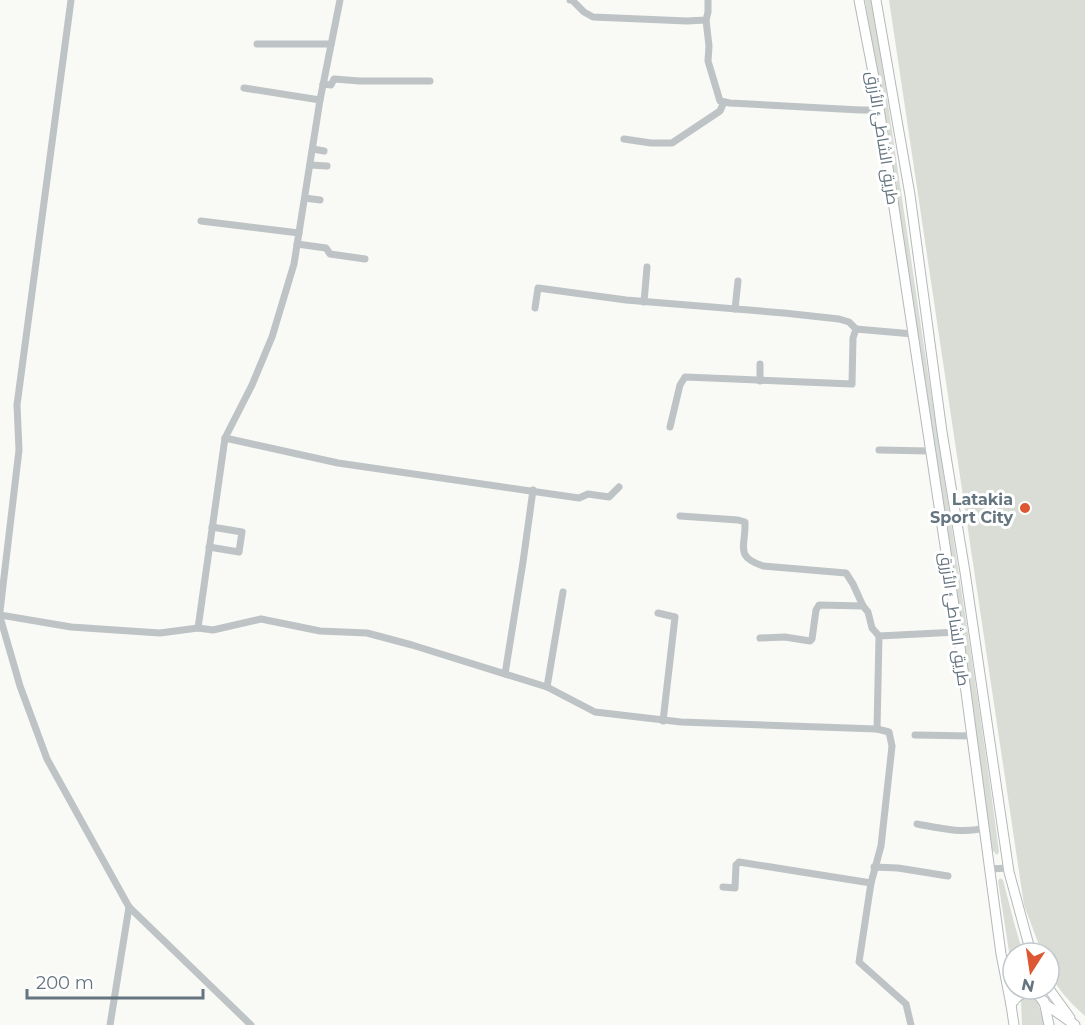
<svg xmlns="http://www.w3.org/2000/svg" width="1085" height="1025" font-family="Montserrat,Cairo,sans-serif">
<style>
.green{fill:#d9ddd6}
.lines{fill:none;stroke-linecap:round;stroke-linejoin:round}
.major-casing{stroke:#b4b9bd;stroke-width:11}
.minor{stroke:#bec3c6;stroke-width:7}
.major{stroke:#fff;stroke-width:9}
.poi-dot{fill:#dc5833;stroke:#fff;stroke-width:2}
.labels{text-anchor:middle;stroke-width:6;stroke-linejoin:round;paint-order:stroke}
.street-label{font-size:16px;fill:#657580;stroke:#fff}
.poi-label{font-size:16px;font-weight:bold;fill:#657580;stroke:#fff;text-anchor:end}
</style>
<rect width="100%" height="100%" fill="#f9f9f6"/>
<g class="green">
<path d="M865 0H872C896 152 917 305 941 457 961 589 982 720 999 852L997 855 992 850 957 599Z"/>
<path d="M889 0H1085V1016C1071 1003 1054 987 1049 968 1048 964 1049 958 1049 953H1042L1024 905Z"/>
<polygon points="1000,878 1003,880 1015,926 1023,953 1013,953 1013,977 998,881"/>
<polygon points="1033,996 1037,1000 1045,1025 1022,1025 1021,1000 1024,997"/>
</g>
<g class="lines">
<defs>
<g id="major">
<polyline points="859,0 876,88 958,632 1001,954 1011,1005 1014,1025"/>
<polyline points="876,0 910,195 942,432 965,572 1009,872 1031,953"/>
<polyline points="1049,989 1070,1018"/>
<polyline points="1044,1001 1049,1025"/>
<path d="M1011 1005C1017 994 1026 990 1037 993L1045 1004 1075 1025"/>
</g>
</defs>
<use href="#major" class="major-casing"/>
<g class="minor">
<polyline points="570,0 572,0 584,12 593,17 687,21 706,20 708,12 708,0"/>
<polyline points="706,20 709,46 708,61 720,101 730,103 860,110 879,110"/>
<polyline points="257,44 331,44"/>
<polyline points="323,84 331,85 334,79 360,81 430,81"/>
<polyline points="244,88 320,100"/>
<polyline points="624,139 651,143 672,143 720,111 724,102"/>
<polyline points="313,149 324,151"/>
<polyline points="310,165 327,166"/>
<polyline points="305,198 320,200"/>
<polyline points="201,221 299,233"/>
<polyline points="297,244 326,248 330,254 365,259"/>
<polyline points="644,302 647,267"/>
<polyline points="535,308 538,288 626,300 784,313 839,319 849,322 856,329"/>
<polyline points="735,309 738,281"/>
<polyline points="760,364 760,381"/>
<polyline points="670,427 680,385 685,377 852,384 853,338 856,329 913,334"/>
<polyline points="225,438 338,463 579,498 588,494 609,497 619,487"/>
<polyline points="879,450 930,451"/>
<path d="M680 516 738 520 745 522C746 547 734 556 763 566L846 573 853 584 863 606 868 612 872 628 879 636"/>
<polyline points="209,547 239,552 242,532 212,527"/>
<polyline points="0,611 19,450 17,405 71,0"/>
<polyline points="658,613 675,617 663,721"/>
<polyline points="0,615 71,627 160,633 198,628 213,630 261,619 320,631 367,633 412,645 547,687 595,712 681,722 877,729 889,732 892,746 881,846 871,883 859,962 906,1004 911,1025"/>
<polyline points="0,617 20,686 47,759 129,907 251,1025"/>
<polyline points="198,628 225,438 252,385 272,337 294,264 320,100 340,0"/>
<polyline points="760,638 785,637 810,641 812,639 816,610 819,605 863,606"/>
<polyline points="505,674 523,562 533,490"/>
<polyline points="547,687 563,592"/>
<polyline points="877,729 879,636 958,632"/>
<polyline points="915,735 972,736"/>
<path d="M917 824C939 828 963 834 984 828"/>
<polyline points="874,867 898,868 948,876"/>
<polyline points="990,869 1008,868"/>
<polyline points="723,887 735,888 736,865 739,862 871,883"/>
<polyline points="110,1025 129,907"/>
</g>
<use href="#major" class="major"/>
</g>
<circle class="poi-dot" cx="1025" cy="508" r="6"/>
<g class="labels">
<g class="street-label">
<text transform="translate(883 138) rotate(81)" y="6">طريق الشاطئ الأزرق</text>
<text transform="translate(955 619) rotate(82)" y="6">طريق الشاطئ الأزرق</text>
</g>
<g class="poi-label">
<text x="1013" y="505">Latakia<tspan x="1013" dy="18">Sport City</tspan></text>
</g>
</g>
<g transform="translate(1031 971) rotate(192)"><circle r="28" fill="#ffffff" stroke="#c1c8cc" stroke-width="1.5"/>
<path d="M0-4.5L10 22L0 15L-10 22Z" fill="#dc5833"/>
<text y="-9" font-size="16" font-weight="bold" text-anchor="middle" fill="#657580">N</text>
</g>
<path d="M27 989v9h176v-9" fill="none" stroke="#657580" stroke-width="3"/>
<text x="36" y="989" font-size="18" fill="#657580" stroke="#ffffff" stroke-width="4.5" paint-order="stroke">200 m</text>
</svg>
